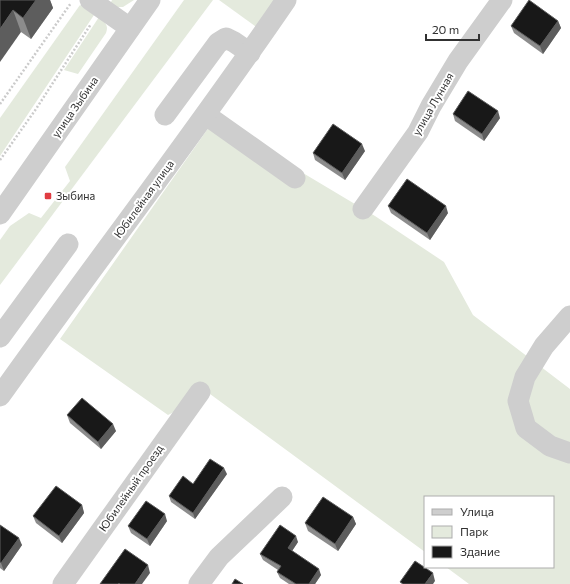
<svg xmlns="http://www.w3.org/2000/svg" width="570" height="584" font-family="Commissioner,sans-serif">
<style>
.green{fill:#e4eadd}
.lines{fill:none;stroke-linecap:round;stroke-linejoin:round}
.path{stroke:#cbcbcb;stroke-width:2.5;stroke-dasharray:2 2;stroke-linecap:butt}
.minor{stroke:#cecece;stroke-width:21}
.wall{fill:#8c8c8c}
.shaded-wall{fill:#5d5d5d}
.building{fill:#181818;stroke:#5d5d5d}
.poi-dot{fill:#e03c42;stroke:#fff;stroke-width:1.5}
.labels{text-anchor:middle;stroke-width:4;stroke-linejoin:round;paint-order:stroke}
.street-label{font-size:11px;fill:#313131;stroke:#fff}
.poi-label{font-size:11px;fill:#313131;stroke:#fff;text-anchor:start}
</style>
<rect width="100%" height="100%" fill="#fff"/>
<g class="green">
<polygon points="112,0 134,0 123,7 116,7 110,4"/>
<polygon points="184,0 213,0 0,285 0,240 10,226 29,213 41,218 70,181 65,167"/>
<polygon points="219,0 278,0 259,29"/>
<polygon points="80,5 94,15 0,156 0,118"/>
<path d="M99 17C105 23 109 25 106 33L78 74 64 70Z"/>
<polygon points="214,120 375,216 444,262 473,315 570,389 570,584 469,584 446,567 553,567 553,497 425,497 425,552 210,394 168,415 60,339"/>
</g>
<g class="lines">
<g class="path">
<polyline points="0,104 71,3"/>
<polyline points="0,160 36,109 91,24"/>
</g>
<g class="minor">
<polyline points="90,0 130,28"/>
<polyline points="165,115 218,43 226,38 234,42 250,53"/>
<polyline points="206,115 295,178"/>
<polyline points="363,209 418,132 431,106 458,61 502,0"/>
<polyline points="0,214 150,0"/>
<polyline points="570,316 544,346 525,377 518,401 526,428 550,446 570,453"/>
<polyline points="0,337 68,244"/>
<path d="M0 396C94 264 194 135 286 0"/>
<polyline points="63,584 200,392"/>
<polyline points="199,584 219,557 282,497"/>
</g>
</g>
<g class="wall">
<polygon points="0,0 50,0 53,8 31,39 21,32"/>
<polygon points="558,21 561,28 543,54 514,33 511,26"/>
<polygon points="453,114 500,118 484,141 455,121"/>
<polygon points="365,151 345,180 315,160 313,153"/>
<polygon points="388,206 448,213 430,240 391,213"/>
<polygon points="67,415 116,431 101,449 70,423"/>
<polygon points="227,474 195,519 171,502 169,496 193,484"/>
<polygon points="82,505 84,513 62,543 36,523 33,516"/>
<polygon points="353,517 356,524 338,551 308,531 305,523"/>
<polygon points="167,521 150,546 131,533 128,526"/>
<polygon points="0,525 22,545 4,571 0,568"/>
<polygon points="298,542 292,551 321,575 315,584 289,584 280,578 277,572 278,570 263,560 260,554"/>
</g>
<g class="shaded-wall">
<polygon points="36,0 50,0 53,8 31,39 23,18"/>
<polygon points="13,10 21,32 0,62 0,29"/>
<polygon points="558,21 561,28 543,54 540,46"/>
<polygon points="498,111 500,118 484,141 482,134"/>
<polygon points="362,144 365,151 345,180 342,173"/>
<polygon points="446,206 448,213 430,240 427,233"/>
<polygon points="113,424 116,431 101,449 98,442"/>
<polygon points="224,468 227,474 195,519 193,513"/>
<polygon points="82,505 84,513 62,543 59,536"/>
<polygon points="165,514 167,521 150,546 147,539"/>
<polygon points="353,517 356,524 338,551 335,544"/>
<polygon points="296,536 298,542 290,554 288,548"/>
<polygon points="19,538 22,545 4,571 1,563"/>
<polygon points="148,565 150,573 142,584 135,584"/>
<polygon points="319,569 321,575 315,584 309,584"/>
<polygon points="433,573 435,581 433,584 425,584"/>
</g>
<g class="building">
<polygon points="0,0 36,0 23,18 13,10 0,29"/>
<polygon points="529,0 558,21 540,46 511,26"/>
<polygon points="468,91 498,111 482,134 453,114"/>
<polygon points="333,124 362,144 342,173 313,153"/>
<polygon points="407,179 446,206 427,233 388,206"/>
<polygon points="82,398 113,424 98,442 67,415"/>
<polygon points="210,459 224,468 193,513 169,496 183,476 193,484"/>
<polygon points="56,486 82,505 59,536 33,516"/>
<polygon points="323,497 353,517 335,544 305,523"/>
<polygon points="146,501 165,514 147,539 128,526"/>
<polygon points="0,525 19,538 1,563 0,562"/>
<polygon points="280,525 296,536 288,548 319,569 309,584 296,584 277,572 281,566 260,554"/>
<polygon points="125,549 148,565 135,584 120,584 119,583 118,584 100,584"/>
<polygon points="415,561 433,573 425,584 403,584 400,582"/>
<polygon points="235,579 243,584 232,584"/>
</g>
<rect class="poi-dot" x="44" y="192" width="8" height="8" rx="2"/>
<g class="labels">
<g class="street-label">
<text transform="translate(433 104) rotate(-60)" y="4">улица Лунная</text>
<text transform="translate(75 107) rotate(-55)" y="4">улица Зыбина</text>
<text transform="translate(144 199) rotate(-54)" y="4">Юбилейная улица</text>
<text transform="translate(131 488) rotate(-55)" y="4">Юбилейный проезд</text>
</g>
<g class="poi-label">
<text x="56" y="200">Зыбина</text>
</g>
</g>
<rect x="424" y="496" width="130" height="72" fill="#ffffff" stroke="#adadad"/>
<rect x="432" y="509" width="20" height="6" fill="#cecece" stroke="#adadad"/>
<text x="460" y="516" font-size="12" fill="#313131">Улица</text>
<rect x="432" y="526" width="20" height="12" fill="#e4eadd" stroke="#adadad"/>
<text x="460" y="536" font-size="12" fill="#313131">Парк</text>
<rect x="432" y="546" width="20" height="12" fill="#181818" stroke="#adadad"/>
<text x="460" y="556" font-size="12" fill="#313131">Здание</text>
<path d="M426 34v6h53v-6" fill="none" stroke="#313131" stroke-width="2"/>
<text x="432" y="34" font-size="12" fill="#313131" stroke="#ffffff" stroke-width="3" paint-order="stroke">20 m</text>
</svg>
